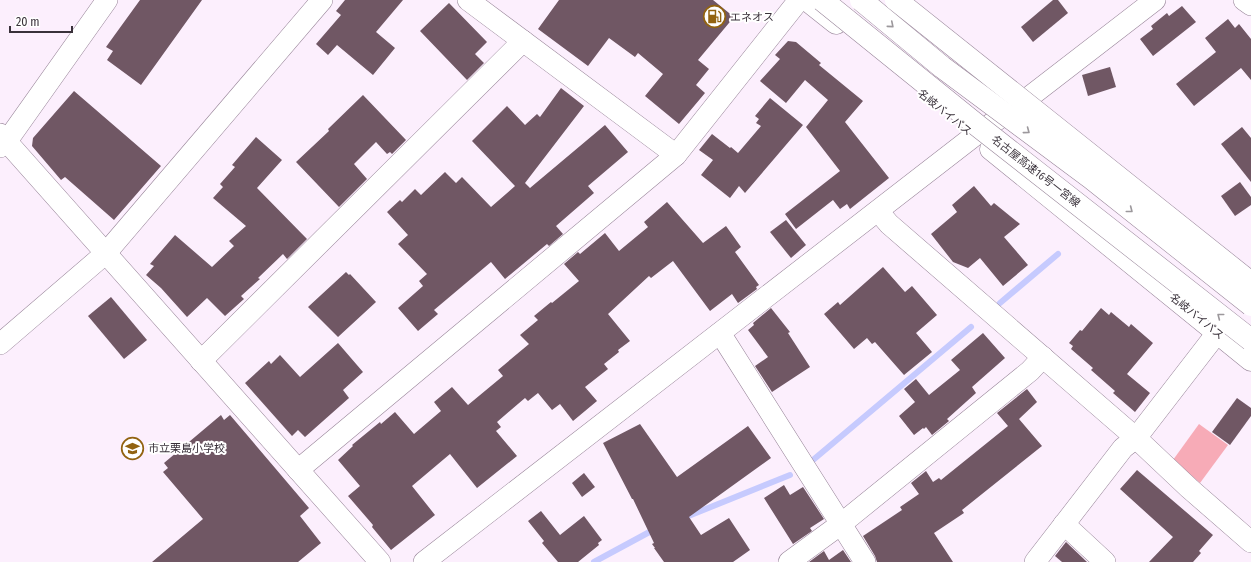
<svg xmlns="http://www.w3.org/2000/svg" width="1251" height="562" font-family="'Fira Sans Condensed','Noto Sans JP',sans-serif">
<style>
.green{fill:#f7abb7}
.lines{fill:none;stroke-linecap:round;stroke-linejoin:round}
.stream{stroke:#c6cafe;stroke-width:6}
.building{fill:#705764}
.minor-casing{stroke:#988599;stroke-width:22}
.highway-casing{stroke:#988599;stroke-width:23}
.minor{stroke:#fff;stroke-width:21}
.highway{stroke:#fff;stroke-width:22}
.highway-bridge-casing{stroke:#988599;stroke-width:23;stroke-linecap:butt}
.highway-bridge{stroke:#fff;stroke-width:22}
.oneway{stroke:#9c989c}
.labels{text-anchor:middle;stroke-width:4;stroke-linejoin:round;paint-order:stroke}
.poi-label{font-size:11px;fill:#39313a;stroke:#fff;text-anchor:start}
.street-label{font-size:11px;fill:#39313a;stroke:#fff}
</style>
<rect width="100%" height="100%" fill="#fceffd"/>
<polygon class="green" points="1199,424 1228,445 1200,483 1173,460"/>
<g class="lines">
<g class="stream">
<polyline points="1000,303 1058,254"/>
<polyline points="813,460 971,327"/>
<polyline points="686,517 790,475"/>
<polyline points="594,562 655,529"/>
</g>
</g>
<g class="building">
<polygon points="140,0 202,0 141,85 107,60 113,51 106,47"/>
<polygon points="345,0 403,0 376,32 395,48 373,75 337,45 328,55 316,44 341,15 336,11"/>
<polygon points="559,0 713,0 734,17 698,60 709,69 696,85 705,93 679,124 645,96 663,74 638,53 635,57 609,38 588,66 538,29"/>
<polygon points="1053,0 1058,0 1068,13 1033,42 1021,27"/>
<polygon points="449,3 487,42 475,54 484,63 467,80 420,31"/>
<polygon points="1182,6 1196,22 1153,56 1140,39 1153,29 1151,26 1167,13 1169,16"/>
<polygon points="1228,19 1235,28 1239,24 1251,39 1251,80 1241,68 1194,106 1176,84 1216,52 1205,38"/>
<polygon points="788,41 796,42 821,63 819,65 863,101 845,122 889,178 850,209 847,204 840,209 833,200 796,229 785,214 840,171 806,127 828,100 805,80 786,103 760,81 780,59 775,55"/>
<polygon points="1110,67 1116,87 1088,96 1082,75"/>
<polygon points="561,88 584,106 525,183 530,188 605,125 628,152 588,186 594,193 556,226 563,234 549,246 547,244 505,279 491,262 434,310 438,314 418,331 398,308 423,286 419,281 427,274 398,244 408,235 387,212 400,200 402,202 415,189 421,195 445,172 456,183 462,177 491,207 515,186 472,141 507,106 525,125 537,114 540,117"/>
<polygon points="74,91 161,166 114,220 65,177 61,180 32,146 33,138"/>
<polygon points="363,95 406,140 392,154 390,152 387,154 376,142 354,164 367,179 339,207 296,162 329,131 328,129"/>
<polygon points="770,98 803,125 745,193 739,186 730,198 701,175 713,160 699,150 712,134 730,148 731,147 738,153 761,126 756,123 759,119 755,116"/>
<polygon points="1242,127 1251,138 1251,182 1221,144"/>
<polygon points="256,137 282,160 257,188 307,239 287,259 283,254 258,278 260,279 241,296 244,299 225,316 207,298 187,317 161,288 146,275 154,266 150,264 175,235 212,267 234,246 229,241 246,226 213,198 223,187 220,184 235,167 232,165"/>
<polygon points="1240,182 1251,197 1251,205 1235,216 1221,196"/>
<polygon points="974,186 991,206 994,203 1020,224 1004,237 1028,265 1003,286 980,258 968,268 953,262 931,234 957,212 952,205"/>
<polygon points="667,202 703,243 726,226 741,247 735,252 759,285 756,287 757,289 738,303 732,294 710,311 673,261 651,278 649,276 608,314 630,341 618,350 619,352 604,364 608,369 585,387 597,401 573,421 560,404 552,410 538,393 528,401 525,398 497,422 501,427 496,431 517,456 477,488 450,454 412,486 435,515 391,550 372,527 373,525 348,496 360,486 338,460 353,446 352,445 380,422 381,424 395,412 414,434 441,411 434,402 452,387 468,405 503,376 498,370 529,344 520,335 538,320 534,316 551,302 552,303 579,281 564,264 578,252 580,254 605,233 619,251 648,227 644,222"/>
<polygon points="786,220 806,245 791,258 770,232"/>
<polygon points="883,267 905,292 912,286 937,315 916,333 932,352 904,375 875,342 872,344 867,338 854,349 824,314 838,302 840,305"/>
<polygon points="346,272 349,275 350,274 376,302 338,337 308,307"/>
<polygon points="111,297 147,340 124,359 88,316"/>
<polygon points="771,308 790,332 788,333 810,367 772,392 755,366 768,357 748,330 754,325 753,323"/>
<polygon points="1101,308 1109,315 1111,312 1129,327 1131,324 1153,343 1127,374 1150,393 1135,412 1113,393 1115,391 1091,370 1093,368 1071,349 1073,346 1069,343 1080,330 1082,331"/>
<polygon points="983,333 1005,358 972,387 976,393 947,419 949,421 932,435 926,427 924,429 923,428 914,435 899,416 915,402 904,389 916,379 929,395 960,370 951,360"/>
<polygon points="338,343 363,372 343,390 349,398 305,437 298,430 292,436 245,383 269,361 271,364 280,355 300,377"/>
<polygon points="1027,389 1037,402 1019,419 1042,446 962,510 964,513 934,533 953,562 877,562 875,556 863,536 902,510 900,507 919,494 911,483 926,471 933,482 939,478 941,480 1008,426 997,413"/>
<polygon points="1237,398 1251,408 1251,416 1230,445 1212,432"/>
<polygon points="221,415 224,420 230,415 309,508 300,516 321,543 298,562 152,562 203,519 163,472 168,468 164,463"/>
<polygon points="640,424 677,477 748,426 771,458 689,517 701,535 729,518 750,550 733,562 664,562 654,548 655,548 652,544 654,543 633,499 632,499 603,443"/>
<polygon points="1137,470 1213,535 1199,551 1201,553 1193,562 1149,562 1173,537 1120,489"/>
<polygon points="584,473 595,487 582,497 572,483"/>
<polygon points="784,485 790,495 803,487 824,519 810,528 812,531 793,544 764,498"/>
<polygon points="541,511 560,535 584,516 602,540 598,543 599,545 578,562 558,562 542,543 544,541 528,521"/>
<polygon points="1066,542 1087,562 1062,562 1055,556"/>
<polygon points="843,550 851,562 809,562 824,551 829,560"/>
</g>
<g class="lines">
<defs>
<g id="minor">
<polyline points="468,0 676,155"/>
<polyline points="1244,0 1251,5"/>
<polyline points="0,134 380,562"/>
<polyline points="0,147 7,141 107,0"/>
<polyline points="878,211 889,224 1136,438 1189,488 1251,542"/>
<polyline points="720,333 865,562"/>
<polyline points="0,344 106,253 322,0"/>
<polyline points="201,361 523,41"/>
<polyline points="298,470 676,155 799,0"/>
<polyline points="1064,524 1105,562"/>
<polyline points="424,562 974,136 1028,98 1155,0"/>
<polyline points="789,562 841,524 1030,371 1043,357"/>
<polyline points="1035,562 1123,448 1136,438 1217,333"/>
</g>
<g id="highway">
<polyline points="807,0 836,23"/>
<polyline points="991,149 1251,360"/>
</g>
</defs>
<use href="#minor" class="minor-casing"/>
<use href="#highway" class="highway-casing"/>
<use href="#minor" class="minor"/>
<use href="#highway" class="highway"/>
<defs>
<g id="highway-bridge">
<polyline points="822,0 978,126 1251,340"/>
<polyline points="861,0 942,67 1091,178 1251,305"/>
<polyline points="896,0 1251,283"/>
</g>
</defs>
<use href="#highway-bridge" class="highway-bridge-casing"/>
<use href="#highway-bridge" class="highway-bridge"/>
</g>
<defs><path id="oneway-chevron" d="M-2-3.5L2.5 0L-2 3.5" fill="none" stroke-width="1.6" stroke-linecap="round" stroke-linejoin="round"/></defs>
<g class="oneway">
<use href="#oneway-chevron" transform="translate(891 25) rotate(40)"/>
<use href="#oneway-chevron" transform="translate(1027 131) rotate(37)"/>
<use href="#oneway-chevron" transform="translate(1130 210) rotate(38)"/>
<use href="#oneway-chevron" transform="translate(1220 316) rotate(-142)"/>
</g>
<defs>
<symbol id="fuel-ring" viewBox="-11 -11 22 22"><circle r="9.5" fill="#fff" stroke="#926311" stroke-width="1.5"/><path d="M-5.5-6h7V0h2V4h1.3V-2.5L3-4.5l.8-.8L6-3V5H2.5V1h-1V6h-7ZM-4.2-4.7v3.2H.2V-4.7Z" fill="#926311"/></symbol>
<symbol id="school-ring" viewBox="-11 -11 22 22"><circle r="9.5" fill="#fff" stroke="#926311" stroke-width="1.5"/><path d="M0-5L7-2L0 1L-7-2ZM-4 1L0 2.5L4 1V4Q0 6-4 4Z" fill="#926311"/></symbol>
</defs>
<g fill-rule="evenodd">
<use href="#fuel-ring" x="702" y="4" width="25" height="25"/>
<use href="#school-ring" x="120" y="436" width="25" height="25"/>
</g>
<g class="labels">
<g class="poi-label">
<text x="730" y="21">エネオス</text>
<text x="148" y="452">市立栗島小学校</text>
</g>
<g class="street-label">
<text transform="translate(945 112) rotate(39)" y="4">名岐バイパス</text>
<text transform="translate(1036 171) rotate(38)" y="4">名古屋高速16号一宮線</text>
<text transform="translate(1197 316) rotate(39)" y="4">名岐バイパス</text>
</g>
</g>
<path d="M10 26v6h62v-6" fill="none" stroke="#39313a" stroke-width="2"/>
<text x="16" y="26" font-size="12" fill="#39313a" stroke="#ffffff" stroke-width="3" paint-order="stroke">20 m</text>
</svg>
